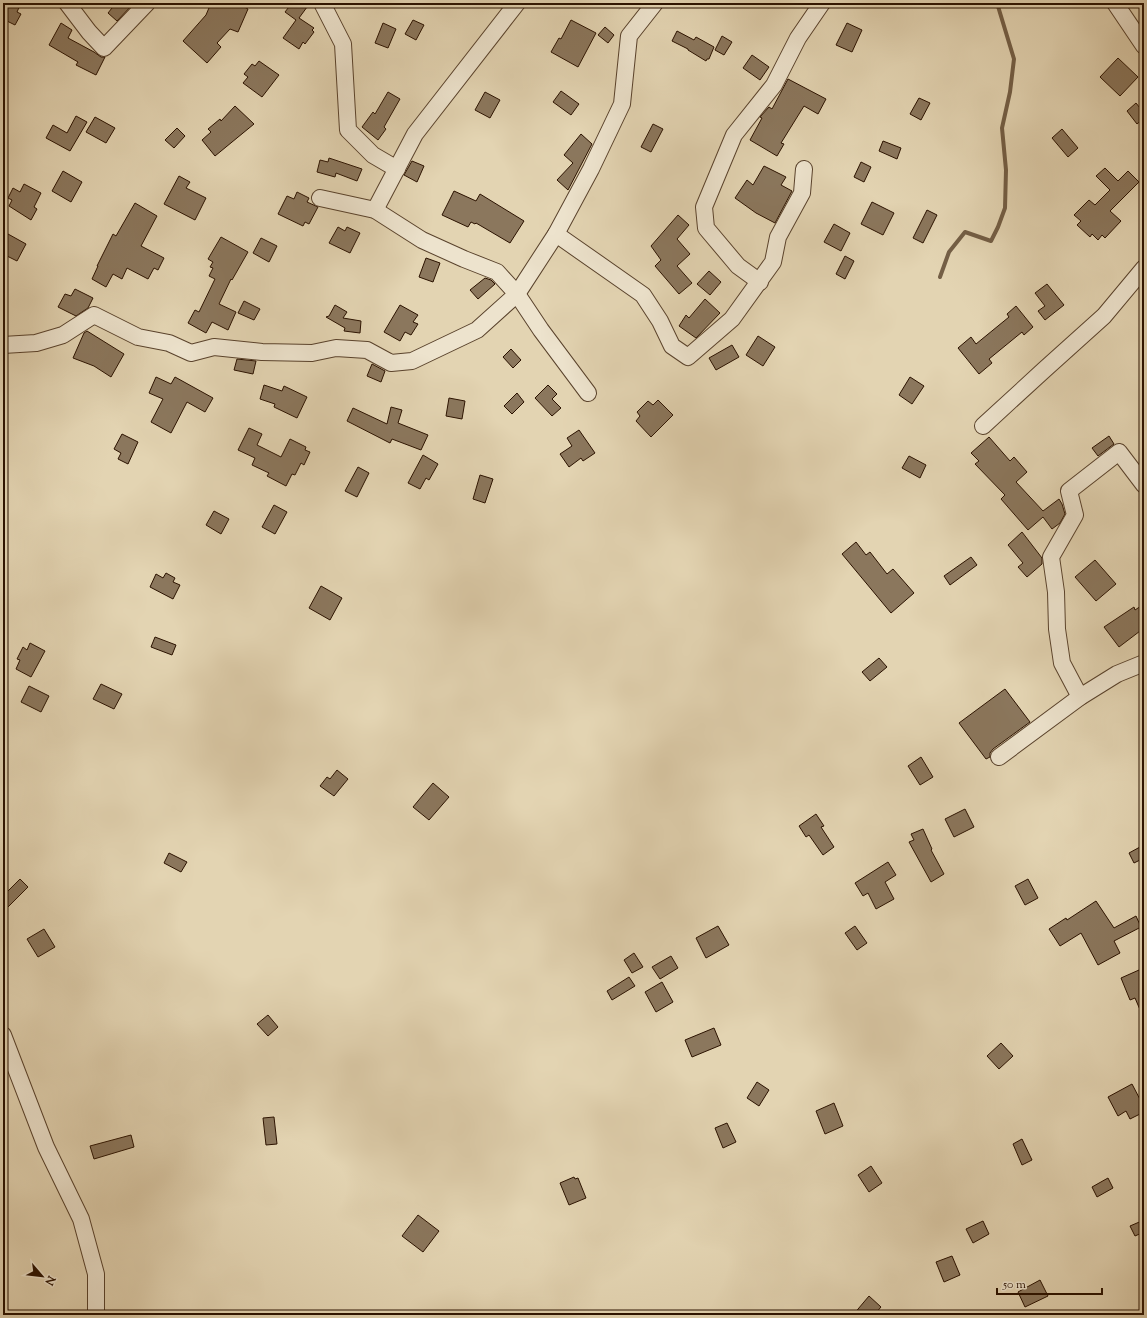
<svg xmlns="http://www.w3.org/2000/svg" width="1147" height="1318" font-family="'Sorts Mill Goudy',serif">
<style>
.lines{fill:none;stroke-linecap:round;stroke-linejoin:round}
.stream{stroke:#745f46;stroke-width:4}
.building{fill:#8b775d;stroke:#2b1200}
.street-casing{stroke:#59422c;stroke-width:18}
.street{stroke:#ede3cd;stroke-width:16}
</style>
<rect width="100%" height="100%" fill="#e3d4b2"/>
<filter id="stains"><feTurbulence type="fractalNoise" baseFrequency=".005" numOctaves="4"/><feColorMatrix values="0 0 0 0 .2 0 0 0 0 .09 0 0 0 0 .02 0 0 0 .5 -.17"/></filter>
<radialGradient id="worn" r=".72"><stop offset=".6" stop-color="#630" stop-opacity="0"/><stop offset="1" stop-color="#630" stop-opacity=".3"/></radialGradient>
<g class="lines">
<polyline class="stream" points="940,277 949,252 965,232 991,241 998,227 1005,208 1006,170 1002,128 1010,92 1014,59 997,3"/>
</g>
<g class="building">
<polygon points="3,3 21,3 17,12 21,14 15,25 3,19"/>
<polygon points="116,3 134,3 117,21 108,13"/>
<polygon points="211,3 237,3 248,9 238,32 230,29 217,43 221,47 207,63 183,41 206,15"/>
<polygon points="292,3 310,3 299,18 314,28 312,30 314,32 305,44 303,42 299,49 283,38 296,20 285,12"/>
<polygon points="413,20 424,25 416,40 405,34"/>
<polygon points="571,20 596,33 578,67 551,52 559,38 561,39"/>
<polygon points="61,23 72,30 68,38 94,52 101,57 105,57 96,75 76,65 78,62 49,45"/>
<polygon points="383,23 396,29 388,48 375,43"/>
<polygon points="847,23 862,30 852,52 836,45"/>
<polygon points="605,27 614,35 608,43 598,35"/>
<polygon points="677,31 694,40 696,37 714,47 709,59 707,59 706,61 688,50 688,49 672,41"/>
<polygon points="722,36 732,42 724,55 715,50"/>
<polygon points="752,55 769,67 760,80 743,68"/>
<polygon points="1118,58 1138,77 1120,96 1100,77"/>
<polygon points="259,61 279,75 262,97 243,83 248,77 244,74 252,64 255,66"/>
<polygon points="788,79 826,99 818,114 804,106 781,143 784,144 777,156 750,140 762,118 760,117 769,107 772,109"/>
<polygon points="561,91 579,104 571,115 553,102"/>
<polygon points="388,92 400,99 384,127 386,129 378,140 362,127 373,112 375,114"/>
<polygon points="485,92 500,100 490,118 475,110"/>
<polygon points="919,98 930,103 921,120 910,114"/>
<polygon points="1136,103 1144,113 1144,118 1137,124 1127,111"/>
<polygon points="235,106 254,124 215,156 202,140 211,132 208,129 220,119 221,121"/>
<polygon points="76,116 87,122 70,151 46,138 53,125 67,133"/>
<polygon points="95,117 115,128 106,143 86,132"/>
<polygon points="653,124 663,129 651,152 641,147"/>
<polygon points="177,128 185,136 174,148 165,140"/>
<polygon points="1062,129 1078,148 1068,157 1052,138"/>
<polygon points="581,134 592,144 568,190 557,180 573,163 564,155"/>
<polygon points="883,141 901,148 897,159 879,151"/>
<polygon points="329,158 362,169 357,181 336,173 335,177 317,172 320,160 328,162"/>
<polygon points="412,161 424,166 417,182 404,175"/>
<polygon points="861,162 871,167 864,182 854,177"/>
<polygon points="764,166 786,177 781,185 792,191 775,223 756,213 735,198 747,180 753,185"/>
<polygon points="1105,168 1118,181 1128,171 1139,182 1110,211 1121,221 1105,238 1102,235 1098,240 1092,234 1090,237 1077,225 1081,221 1074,215 1089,200 1095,205 1110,190 1096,176"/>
<polygon points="63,171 82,182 71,202 52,191"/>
<polygon points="179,176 190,182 186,188 206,198 195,220 164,204"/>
<polygon points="24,184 41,193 34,207 37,209 31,220 9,206 12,200 8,198 13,188 20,192"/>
<polygon points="454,191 476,201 480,194 524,221 510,243 476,223 475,224 471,222 468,227 442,215"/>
<polygon points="297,192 309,198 307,202 318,207 309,224 305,222 303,226 278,214 287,196 294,199"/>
<polygon points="872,202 894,213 883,235 861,224"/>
<polygon points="135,203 157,216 141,246 164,258 158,270 154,268 148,279 127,268 122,279 113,274 106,287 92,279 98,266 97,266 113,234 116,236"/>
<polygon points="927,210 937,215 923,243 913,238"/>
<polygon points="678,215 689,225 677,239 690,254 677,266 692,283 679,294 655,266 661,260 651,246"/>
<polygon points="834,224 850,233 841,251 824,242"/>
<polygon points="338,227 345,231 347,227 360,233 350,253 329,243"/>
<polygon points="8,234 26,244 17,261 3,254 3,242"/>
<polygon points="221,237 248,252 232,280 231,279 219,304 236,312 228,330 212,322 206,333 188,323 195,310 199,312 215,279 209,276 213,268 210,267 213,262 208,259"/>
<polygon points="261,238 277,246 269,262 253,253"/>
<polygon points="845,256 854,261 845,279 836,274"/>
<polygon points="426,258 440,263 433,282 419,277"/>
<polygon points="709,271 721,282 710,295 697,284"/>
<polygon points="485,278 491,280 495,284 478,299 470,290"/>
<polygon points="1047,284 1064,305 1045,320 1038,311 1045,306 1035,293"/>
<polygon points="75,289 93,298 88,308 76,316 58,307 65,294 71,296"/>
<polygon points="705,299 720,313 696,338 679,326 686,315 689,318"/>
<polygon points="244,301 260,309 254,320 238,313"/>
<polygon points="335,305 347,312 343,318 361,321 360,333 344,331 345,328 326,317 329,316"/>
<polygon points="400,305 418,315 413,322 418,324 411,335 405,332 400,341 384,332"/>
<polygon points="1016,306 1033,327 1024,335 1022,332 989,359 992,363 979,374 958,348 971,337 976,344 1009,317 1007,314"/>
<polygon points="87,331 124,354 111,377 94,366 73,358 84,333"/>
<polygon points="758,336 775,347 763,366 746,355"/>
<polygon points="732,345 739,357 716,370 709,358"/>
<polygon points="511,349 521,360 513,368 503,357"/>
<polygon points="237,359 256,361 253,374 234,370"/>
<polygon points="372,364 385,371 381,382 367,376"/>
<polygon points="156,377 171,384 175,377 213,398 205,412 187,402 171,433 151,422 163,399 149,393"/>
<polygon points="910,377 924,386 912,404 899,395"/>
<polygon points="264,385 282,391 284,386 307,397 297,418 274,407 275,404 260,399"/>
<polygon points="548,385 557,394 552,399 561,408 552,416 535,398"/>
<polygon points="517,393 524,402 512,414 504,406"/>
<polygon points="449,398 465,401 462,419 446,416"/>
<polygon points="658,400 673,415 651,437 636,421 640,416 637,412 648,401 653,405"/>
<polygon points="391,407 402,410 398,423 428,435 421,450 392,439 390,443 347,421 353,408 387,424"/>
<polygon points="249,428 262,434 257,445 281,457 290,439 306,447 305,450 310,452 304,465 301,463 295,475 292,474 286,486 267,476 269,473 252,465 255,458 238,450"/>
<polygon points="579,430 595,453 583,461 581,458 569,467 560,454 572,446 567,438"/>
<polygon points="122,434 138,442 128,464 118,459 121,453 114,449"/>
<polygon points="1109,436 1114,444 1098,456 1092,448"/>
<polygon points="989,437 1010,461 1014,457 1027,472 1016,482 1043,511 1059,499 1062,504 1065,514 1060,523 1052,529 1043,517 1028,530 1001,499 1005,495 975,464 979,461 971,453"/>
<polygon points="423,455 438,464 429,480 426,478 420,489 408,483"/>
<polygon points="909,456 926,465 920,478 902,468"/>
<polygon points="358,467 369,473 357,497 345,491"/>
<polygon points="480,475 493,479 485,503 473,499"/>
<polygon points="274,505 287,512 275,534 262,527"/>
<polygon points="214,511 229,519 221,534 206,525"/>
<polygon points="1022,532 1042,558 1042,564 1027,577 1018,567 1023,563 1008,545"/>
<polygon points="856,542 866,555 870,552 887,574 893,569 914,593 891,613 842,554"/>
<polygon points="971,557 977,565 950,585 944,576"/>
<polygon points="1095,560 1116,584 1096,601 1075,577"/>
<polygon points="166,573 175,578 173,582 180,585 173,599 150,587 156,574 163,578"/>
<polygon points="321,586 342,598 330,620 309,608"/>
<polygon points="1144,604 1144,628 1119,647 1104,627 1134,607 1135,610"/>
<polygon points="155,637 176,645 172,655 151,647"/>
<polygon points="30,643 45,651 31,677 16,669 20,660 17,659 23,647 27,650"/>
<polygon points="879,658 887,667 870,681 862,672"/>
<polygon points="101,684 122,694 114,709 93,699"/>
<polygon points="29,686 49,696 41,712 21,702"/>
<polygon points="1005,689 1030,722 993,749 990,753 990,757 986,759 959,723"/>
<polygon points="921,757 933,777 920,785 908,766"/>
<polygon points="337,770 348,779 334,796 320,786 327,777 330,779"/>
<polygon points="433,783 449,797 429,820 413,807"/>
<polygon points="965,809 974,827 954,837 945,819"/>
<polygon points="816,814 824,826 821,827 834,847 823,855 809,835 806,837 799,826"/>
<polygon points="923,829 932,849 931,850 944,874 931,882 909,842 914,840 911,834"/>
<polygon points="1140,847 1144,858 1134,863 1129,853"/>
<polygon points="169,853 187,862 181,872 164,863"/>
<polygon points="888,862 896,875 885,882 894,899 876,909 868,893 863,896 855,883"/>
<polygon points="20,879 28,887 3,912 3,896"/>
<polygon points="1028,879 1038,898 1025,905 1015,886"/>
<polygon points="1096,901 1114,928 1136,916 1141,927 1114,941 1120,953 1098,965 1081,933 1060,946 1049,929 1066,918 1067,920"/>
<polygon points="718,926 729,945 706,958 696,938"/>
<polygon points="855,926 867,943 857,950 845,933"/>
<polygon points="44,929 55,947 38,957 27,939"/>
<polygon points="634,953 643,967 632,973 624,960"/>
<polygon points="671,956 678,968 660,979 652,967"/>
<polygon points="1139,970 1144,983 1144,1019 1135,998 1130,1000 1121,978"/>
<polygon points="629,977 635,986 612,1000 607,991"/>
<polygon points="662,982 673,1002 656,1012 645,992"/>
<polygon points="268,1015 278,1027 268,1036 257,1024"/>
<polygon points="714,1028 721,1045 692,1057 685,1040"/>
<polygon points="1001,1043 1013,1056 999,1069 987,1056"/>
<polygon points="757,1082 769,1090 759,1106 747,1098"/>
<polygon points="1132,1084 1144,1107 1144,1112 1130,1119 1126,1111 1118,1116 1108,1097"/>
<polygon points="834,1103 843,1126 825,1134 816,1111"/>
<polygon points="274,1117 277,1144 266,1145 263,1118"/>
<polygon points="727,1123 736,1142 723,1148 715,1128"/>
<polygon points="131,1135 134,1147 94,1159 90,1146"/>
<polygon points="1022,1139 1032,1160 1022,1165 1013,1144"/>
<polygon points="871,1166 882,1183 869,1192 858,1175"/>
<polygon points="574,1177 575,1179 578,1178 586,1198 569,1205 560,1183"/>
<polygon points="1108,1178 1113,1188 1097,1197 1092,1187"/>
<polygon points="418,1215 439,1231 423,1252 402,1236"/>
<polygon points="1144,1220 1144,1232 1135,1236 1130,1226"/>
<polygon points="983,1221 989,1234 973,1243 966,1229"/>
<polygon points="952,1256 960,1275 944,1282 936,1262"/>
<polygon points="1040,1280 1048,1296 1025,1307 1018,1292"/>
<polygon points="869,1296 881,1307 874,1315 853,1315"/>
</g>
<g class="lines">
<defs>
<g id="street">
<polyline points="67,3 89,32 104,48 147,3"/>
<polyline points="1115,3 1144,46"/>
<polyline points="323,5 343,44 348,130 373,155 397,169"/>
<polyline points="320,198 375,210 422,240 464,259 497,272 517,294 541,330 588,393"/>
<polyline points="375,210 415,134 517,3"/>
<polyline points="556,234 643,295 660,321 672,346 688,357 732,319 773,262 778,237 802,193 804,169"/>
<polyline points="760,282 738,266 706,228 704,207 734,135 774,85 798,38 822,3"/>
<polyline points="3,345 36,343 63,335 94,315 138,337 169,343 191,353 214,347 262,352 312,353 336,348 367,350 391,363 412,361 477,330 517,294 556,234 591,169 622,104 629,36 655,3"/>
<polyline points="983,426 1044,370 1104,316 1144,268"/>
<polyline points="1080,697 1062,663 1057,629 1056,592 1051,557 1075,515 1069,491 1119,452 1144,485"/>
<polyline points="999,757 1080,697 1117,674 1144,663"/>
<polyline points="3,1035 46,1147 81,1219 96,1274 96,1315"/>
</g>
</defs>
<use href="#street" class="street-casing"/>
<use href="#street" class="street"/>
</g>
<rect width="1147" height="1318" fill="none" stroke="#e3d4b2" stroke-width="16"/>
<rect x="4" y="4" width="1139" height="1310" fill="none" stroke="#2b1200" stroke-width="2"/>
<rect x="8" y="8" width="1131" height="1302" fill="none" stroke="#2b1200"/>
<g transform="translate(42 1276) rotate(118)" stroke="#ede3cd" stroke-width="3" paint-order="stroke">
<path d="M0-3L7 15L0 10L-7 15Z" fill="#2b1200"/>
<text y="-6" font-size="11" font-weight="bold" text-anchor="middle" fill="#2b1200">N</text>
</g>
<path d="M997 1288v6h105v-6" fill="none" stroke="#2b1200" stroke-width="2"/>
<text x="1003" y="1288" font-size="12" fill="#2b1200" stroke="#ede3cd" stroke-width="3" paint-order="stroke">50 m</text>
<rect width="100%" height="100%" filter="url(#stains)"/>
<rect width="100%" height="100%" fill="url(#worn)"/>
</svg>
